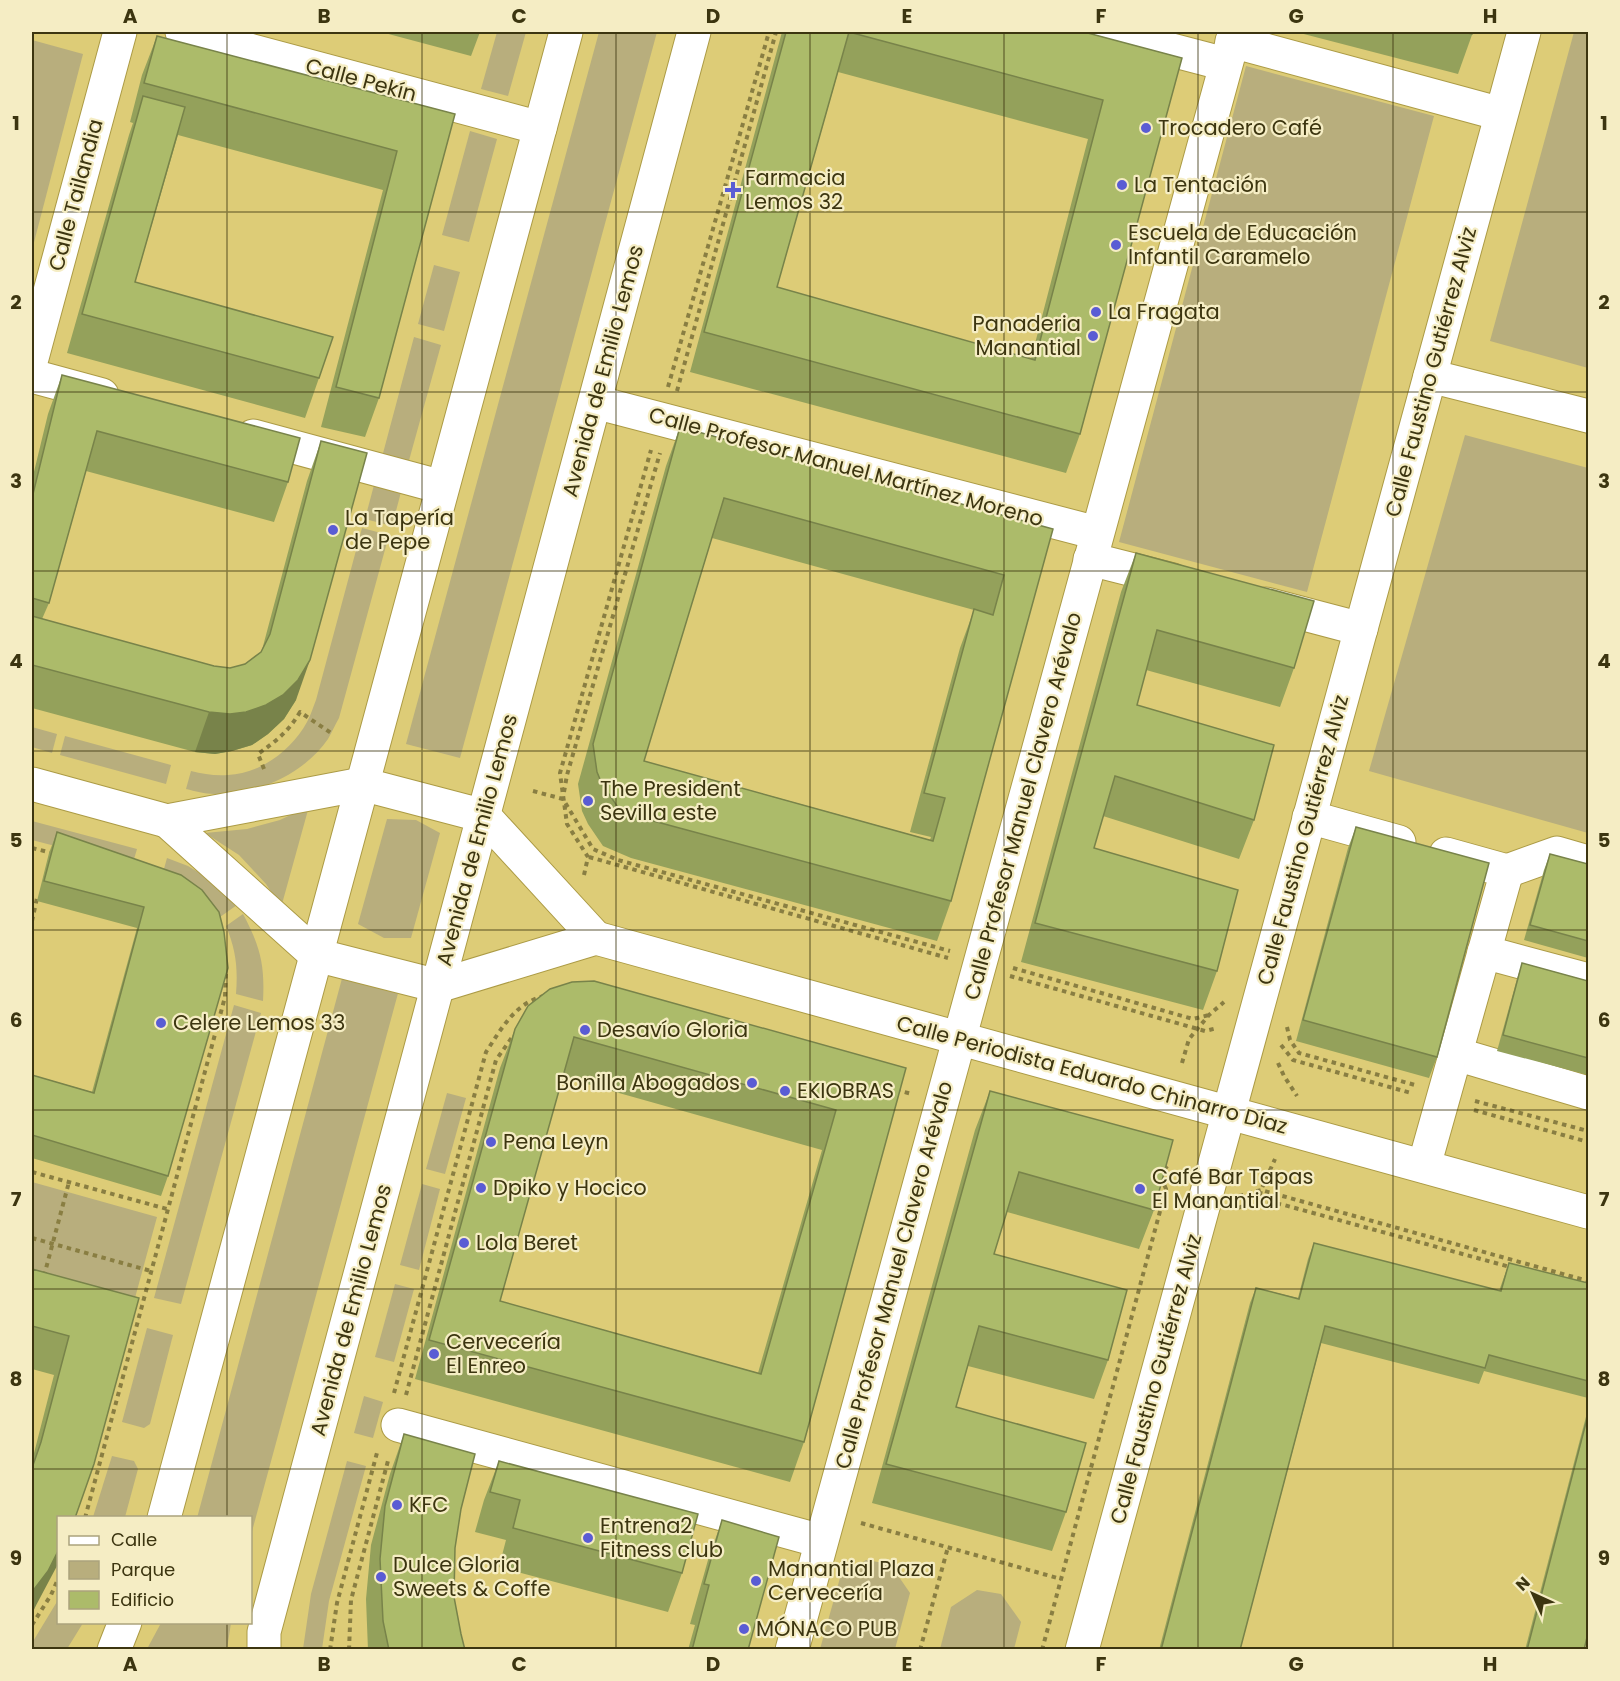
<svg xmlns="http://www.w3.org/2000/svg" width="1620" height="1681" font-family="Poppins,sans-serif">
<style>
.green{fill:#b8ae7d}
.lines{fill:none;stroke-linecap:round;stroke-linejoin:round}
.minor-casing{stroke:#ac9b45;stroke-width:35}
.path{stroke:#897e42;stroke-width:4;stroke-dasharray:4.5 4.5;stroke-linecap:butt}
.minor{stroke:#fff;stroke-width:33}
.wall{fill:#94a15b;fill-rule:evenodd}
.shaded-wall{fill:#78834a}
.building{fill:#acbb6a;stroke:#78834a;stroke-width:1.5;fill-rule:evenodd}
.grid{fill:none;stroke:#3c3510;stroke-width:1.5;stroke-opacity:0.55}
.poi-dot{fill:#5a5cd4;stroke:#f5edc4;stroke-width:2}
.labels{text-anchor:middle;stroke-width:4.5;stroke-linejoin:round;paint-order:stroke}
.street-label{font-size:21px;fill:#3c3510;stroke:#f5edc4}
.poi-label{font-size:21px;fill:#3c3510;stroke:#f5edc4;text-anchor:start}
.neatline{fill:none;stroke:#3c3510;stroke-width:2}
.grid-label{font-size:20px;text-anchor:middle;font-weight:bold;fill:#3c3510}
</style>
<rect width="100%" height="100%" fill="#dc7"/>
<g class="green">
<polygon points="497,32 526,32 508,96 481,89"/>
<polygon points="599,32 657,32 460,758 406,744"/>
<polygon points="1574,32 1588,32 1588,368 1490,341"/>
<polygon points="32,40 83,54 32,250"/>
<polygon points="1246,66 1434,116 1307,592 1119,542"/>
<polygon points="470,131 497,139 469,242 442,235"/>
<polygon points="434,265 460,272 444,331 418,324"/>
<polygon points="414,337 441,345 408,464 382,457"/>
<polygon points="1465,435 1588,468 1588,833 1369,771"/>
<polygon points="374,485 401,492 392,526 365,519"/>
<path d="M362 528 389 535 339 718C335 725 332 732 328 739 304 774 256 796 214 794 205 794 195 791 186 789L191 771C203 774 215 776 228 775 260 774 292 750 307 722 311 715 313 707 316 700Z"/>
<polygon points="32,727 57,734 52,753 32,747"/>
<polygon points="65,736 171,765 166,784 60,755"/>
<polygon points="305,808 308,810 282,904 279,904 266,884 239,855 205,833 247,829 280,820"/>
<polygon points="387,819 416,820 440,833 411,938 384,938 358,924"/>
<polygon points="32,821 137,849 132,866 32,840"/>
<polygon points="167,858 188,866 208,878 237,905 220,917 208,902 162,876"/>
<path d="M243 914C260 946 265 964 263 1001L236 994C238 968 236 950 226 926Z"/>
<path d="M344 971C364 988 374 990 400 986L251 1535 250 1518H197Z"/>
<polygon points="234,1005 261,1013 181,1304 154,1298"/>
<polygon points="447,1093 466,1098 445,1174 426,1169"/>
<polygon points="32,1182 157,1217 129,1320 32,1293"/>
<polygon points="422,1184 440,1189 419,1270 400,1265"/>
<polygon points="395,1284 414,1289 394,1362 375,1357"/>
<polygon points="147,1328 173,1335 150,1424 144,1428 122,1422"/>
<polygon points="364,1396 383,1402 373,1438 354,1433"/>
<polygon points="112,1456 134,1461 138,1469 125,1517 93,1517"/>
<polygon points="347,1461 366,1466 329,1601 322,1649 303,1649 311,1594"/>
<polygon points="866,1560 890,1564 910,1593 895,1649 820,1649 840,1578"/>
<polygon points="977,1590 1001,1594 1021,1622 1014,1649 940,1649 951,1607"/>
<polygon points="58,1600 58,1622 83,1623 67,1649 32,1649 32,1643"/>
<polygon points="161,1623 231,1623 227,1649 147,1649"/>
</g>
<g class="lines">
<defs>
<g id="minor">
<polyline points="182,32 540,128"/>
<polyline points="1103,32 1225,64"/>
<polyline points="1232,41 1501,114"/>
<polyline points="32,358 120,32"/>
<polyline points="32,376 102,395"/>
<polyline points="1430,376 1588,416"/>
<polyline points="595,402 1097,533"/>
<polyline points="253,436 442,487"/>
<polyline points="1090,559 1173,580"/>
<polyline points="1266,604 1361,629"/>
<polyline points="32,784 167,821 362,784 484,816 596,938"/>
<polyline points="1309,817 1399,842"/>
<polyline points="167,821 316,955 438,986 596,938"/>
<polyline points="1507,871 1557,853 1588,862"/>
<polyline points="596,938 1588,1212"/>
<polyline points="1484,952 1588,980"/>
<polyline points="1456,1054 1588,1093"/>
<polyline points="1424,1166 1507,871 1446,854"/>
<polyline points="398,1425 821,1541"/>
<polyline points="164,1518 566,32"/>
<polyline points="114,1650 125,1622"/>
<polyline points="264,1650 264,1632 694,32"/>
<polyline points="792,1650 1235,32"/>
<polyline points="1082,1650 1524,32"/>
</g>
</defs>
<use href="#minor" class="minor-casing"/>
<g class="path">
<polyline points="668,387 769,32"/>
<polyline points="677,391 776,32"/>
<path d="M264 769 258 754C275 742 289 731 300 712L331 733"/>
<polyline points="533,791 563,799 593,849 618,860 950,951"/>
<polyline points="564,792 567,775 660,453"/>
<polyline points="32,848 52,853"/>
<polyline points="589,857 948,958"/>
<polyline points="584,875 588,857 567,824 560,773 651,450"/>
<polyline points="32,921 37,898"/>
<polyline points="1013,968 1193,1019 1209,1015"/>
<polyline points="1010,976 1198,1029 1205,1031 1217,1028"/>
<polyline points="1287,1027 1290,1040 1299,1053 1415,1085"/>
<polyline points="1281,1045 1293,1060 1411,1093"/>
<polyline points="1182,1063 1189,1039 1209,1015 1224,1002"/>
<polyline points="1278,1063 1284,1076 1297,1096"/>
<polyline points="896,1090 912,1094"/>
<polyline points="1475,1101 1588,1131"/>
<polyline points="1474,1110 1588,1142"/>
<polyline points="1164,1166 1178,1179"/>
<polyline points="32,1172 167,1209"/>
<polyline points="1239,1196 1261,1190 1588,1281"/>
<polyline points="1259,1200 1284,1205 1510,1267"/>
<polyline points="1238,1208 1259,1200 1261,1190 1275,1159"/>
<polyline points="32,1238 151,1271"/>
<polyline points="44,1276 69,1182"/>
<path d="M394 1393 486 1052C502 1028 515 1003 544 996"/>
<polyline points="406,1395 496,1060 513,1036"/>
<polyline points="85,1518 225,997 226,970"/>
<polyline points="861,1523 1061,1579"/>
<polyline points="32,1625 51,1595 58,1579"/>
<polyline points="330,1650 337,1603 378,1449"/>
<polyline points="349,1650 351,1600 389,1457"/>
<polyline points="920,1650 948,1547"/>
<polyline points="1042,1650 1166,1189 1160,1174"/>
</g>
<use href="#minor" class="minor"/>
</g>
<g class="wall">
<polygon points="381,32 480,32 471,56"/>
<path d="M782 32H1084L1182 58 1080 434 1066 473 690 372ZM838 72 1088 139 1031 359 777 287Z"/>
<polygon points="1296,32 1473,32 1458,74"/>
<polygon points="157,36 455,114 379,398 365,437 321,427 383,190 178,135 135,282 319,378 305,418 67,353 129,135 133,123 130,122 142,75"/>
<polygon points="62,375 288,482 274,522 86,471 49,603 42,619 214,666 230,668 245,664 261,652 262,650 307,481 321,441 296,700 284,719 268,734 252,745 232,751 215,754 195,752 32,708 32,480 48,414"/>
<path d="M680 427 1053 529 951 901 937 941 631 858 603 846 588 824 582 811 578 784 666 466ZM712 538 974 610 960 648 910 832 931 837 930 840 644 761Z"/>
<polygon points="1136,553 1294,668 1280,707 1146,670 1137,705 1254,820 1239,859 1103,816 1094,848 1217,971 1203,1010 1021,962 1121,592"/>
<polygon points="1356,827 1437,1057 1429,1078 1296,1041 1348,848"/>
<polygon points="57,832 181,875 168,1176 161,1196 32,1158 32,1075 92,1092 137,928 37,901 49,853"/>
<polygon points="1550,854 1588,864 1588,958 1524,940 1544,870"/>
<polygon points="1522,963 1588,981 1588,1075 1497,1051 1517,979"/>
<path d="M515 1029 906 1068 804 1442 790 1482 415 1379 500 1068ZM562 1077 822 1150 758 1373 500 1301Z"/>
<polygon points="990,1091 1154,1210 1139,1249 1007,1212 994,1254 1108,1360 1094,1399 968,1366 956,1407 1066,1512 1052,1551 872,1503 975,1130"/>
<polygon points="1314,1243 1499,1291 1509,1263 1588,1283 1588,1398 1484,1371 1479,1384 1321,1343 1240,1650 1159,1650 1250,1303 1256,1288 1298,1298 1308,1259"/>
<polygon points="32,1269 139,1298 34,1610 32,1613 32,1461 54,1375 32,1369"/>
<polygon points="1588,1409 1588,1633 1584,1650 1525,1650"/>
<polygon points="404,1434 461,1509 455,1548 454,1597 461,1634 465,1650 368,1650 366,1599 371,1545 390,1474"/>
<polygon points="499,1461 682,1573 668,1612 499,1567 506,1540 475,1532 484,1500"/>
<polygon points="722,1520 748,1650 688,1650 695,1625 690,1624 708,1560"/>
</g>
<g class="shaded-wall">
<polygon points="310,660 296,700 284,719 268,734 252,745 232,751 215,754 195,752 209,712"/>
<polygon points="58,1551 58,1564 32,1613 32,1592"/>
</g>
<g class="building">
<path d="M786 32H1084L1182 58 1080 434 704 332ZM849 32 1103 100 1035 360 777 287Z"/>
<polygon points="1462,32 1473,32 1472,34"/>
<polygon points="157,36 455,114 379,398 336,387 397,151 144,83"/>
<polygon points="143,96 185,107 135,282 333,337 319,378 82,314"/>
<polygon points="62,375 300,438 288,482 97,431 49,603 32,598 32,498"/>
<path d="M680 427 1053 529 951 901 646 819 617 806 602 784 597 772 593 744ZM724 498 1004 575 993 615 974 609 924 793 945 798 933 841 644 761Z"/>
<polygon points="321,441 367,453 310,660 298,680 283,695 266,705 246,712 230,714 209,712 32,665 32,616 214,666 230,668 245,664 261,652 270,634"/>
<polygon points="1136,553 1314,601 1294,668 1157,630 1137,705 1274,745 1254,820 1115,776 1094,848 1238,890 1217,971 1035,923"/>
<polygon points="1356,827 1489,863 1437,1057 1303,1020"/>
<polygon points="57,832 181,875 202,890 219,912 224,932 228,968 168,1176 32,1135 32,1075 94,1093 144,907 44,881"/>
<polygon points="1550,854 1588,864 1588,941 1530,925"/>
<polygon points="1522,963 1588,981 1588,1058 1503,1035"/>
<path d="M594 981 906 1068 804 1442 429 1340 515 1029 528 1006 550 989 572 982ZM574 1037 836 1110 761 1374 500 1301Z"/>
<polygon points="990,1091 1173,1140 1154,1210 1019,1172 994,1254 1127,1290 1108,1360 979,1326 956,1407 1086,1443 1066,1512 886,1464"/>
<polygon points="1314,1243 1501,1291 1509,1263 1588,1283 1588,1381 1489,1355 1485,1368 1325,1326 1240,1650 1161,1650 1256,1288 1299,1299"/>
<polygon points="32,1269 139,1298 94,1464 75,1518 58,1518 58,1551 48,1571 32,1592 32,1468 41,1442 69,1336 32,1326"/>
<polygon points="1588,1415 1588,1633 1584,1650 1527,1650"/>
<polygon points="404,1434 475,1454 461,1509 455,1548 454,1597 461,1634 465,1650 389,1650 383,1621 380,1559 385,1506"/>
<polygon points="499,1461 698,1514 682,1573 513,1528 520,1500 490,1492"/>
<polygon points="722,1520 779,1537 748,1650 692,1650 709,1585 704,1584"/>
</g>
<path class="grid" d="M227 32V1518M422 32V1650M616 32V1650M810 32V1650M1004 32V1650M1198 32V1650M1393 32V1650M32 212H1588M32 392H1588M32 571H1588M32 751H1588M32 930H1588M32 1110H1588M32 1289H1588M32 1469H1588M227 1622V1650"/>
<g class="poi-dot">
<circle cx="1146" cy="128" r="6"/>
<circle cx="1122" cy="185" r="6"/>
<path d="M730 181h6v6h6v6h-6v6h-6v-6h-6v-6h6z"/>
<circle cx="1116" cy="245" r="6"/>
<circle cx="1096" cy="312" r="6"/>
<circle cx="1093" cy="336" r="6"/>
<circle cx="333" cy="530" r="6"/>
<circle cx="588" cy="801" r="6"/>
<circle cx="161" cy="1023" r="6"/>
<circle cx="585" cy="1030" r="6"/>
<circle cx="752" cy="1083" r="6"/>
<circle cx="785" cy="1091" r="6"/>
<circle cx="491" cy="1142" r="6"/>
<circle cx="481" cy="1188" r="6"/>
<circle cx="1140" cy="1189" r="6"/>
<circle cx="464" cy="1243" r="6"/>
<circle cx="434" cy="1354" r="6"/>
<circle cx="397" cy="1505" r="6"/>
<circle cx="588" cy="1538" r="6"/>
<circle cx="381" cy="1577" r="6"/>
<circle cx="756" cy="1581" r="6"/>
<circle cx="744" cy="1629" r="6"/>
</g>
<g class="labels">
<g class="street-label">
<text transform="translate(361 80) rotate(15)" y="7">Calle Pekín</text>
<text transform="translate(76 195) rotate(-75)" y="7">Calle Tailandia</text>
<text transform="translate(603 371) rotate(-75)" y="7">Avenida de Emilio Lemos</text>
<text transform="translate(1431 372) rotate(-75)" y="7">Calle Faustino Gutiérrez Alviz</text>
<text transform="translate(846 467) rotate(15)" y="7">Calle Profesor Manuel Martínez Moreno</text>
<text transform="translate(1023 806) rotate(-75)" y="7">Calle Profesor Manuel Clavero Arévalo</text>
<text transform="translate(477 840) rotate(-75)" y="7">Avenida de Emilio Lemos</text>
<text transform="translate(1303 840) rotate(-75)" y="7">Calle Faustino Gutiérrez Alviz</text>
<text transform="translate(1092 1075) rotate(15)" y="7">Calle Periodista Eduardo Chinarro Diaz</text>
<text transform="translate(894 1275) rotate(-75)" y="7">Calle Profesor Manuel Clavero Arévalo</text>
<text transform="translate(351 1310) rotate(-75)" y="7">Avenida de Emilio Lemos</text>
<text transform="translate(1156 1379) rotate(-75)" y="7">Calle Faustino Gutiérrez Alviz</text>
</g>
<g class="poi-label">
<text x="1158" y="135">Trocadero Café</text>
<text x="745" y="185">Farmacia<tspan x="745" dy="24">Lemos 32</tspan></text>
<text x="1134" y="192">La Tentación</text>
<text x="1128" y="240">Escuela de Educación<tspan x="1128" dy="24">Infantil Caramelo</tspan></text>
<text x="1108" y="319">La Fragata</text>
<text x="1081" y="331" text-anchor="end">Panaderia<tspan x="1081" dy="24">Manantial</tspan></text>
<text x="345" y="525">La Tapería<tspan x="345" dy="24">de Pepe</tspan></text>
<text x="600" y="796">The President<tspan x="600" dy="24">Sevilla este</tspan></text>
<text x="173" y="1030">Celere Lemos 33</text>
<text x="597" y="1037">Desavío Gloria</text>
<text x="740" y="1090" text-anchor="end">Bonilla Abogados</text>
<text x="797" y="1098">EKIOBRAS</text>
<text x="503" y="1149">Pena Leyn</text>
<text x="1152" y="1184">Café Bar Tapas<tspan x="1152" dy="24">El Manantial</tspan></text>
<text x="493" y="1195">Dpiko y Hocico</text>
<text x="476" y="1250">Lola Beret</text>
<text x="446" y="1349">Cervecería<tspan x="446" dy="24">El Enreo</tspan></text>
<text x="409" y="1512">KFC</text>
<text x="600" y="1533">Entrena2<tspan x="600" dy="24">Fitness club</tspan></text>
<text x="393" y="1572">Dulce Gloria<tspan x="393" dy="24">Sweets &amp; Coffe</tspan></text>
<text x="768" y="1576">Manantial Plaza<tspan x="768" dy="24">Cervecería</tspan></text>
<text x="756" y="1636">MÓNACO PUB</text>
</g>
</g>
<rect width="1620" height="1681" fill="none" stroke="#f5edc4" stroke-width="66"/>
<rect x="57" y="1516" width="195" height="108" fill="#f5edc4" stroke="#aba37c" stroke-width="1.5"/>
<rect x="69" y="1536" width="30" height="9" fill="#ffffff" stroke="#aba37c" stroke-width="1.5"/>
<text x="111" y="1546" font-size="18" fill="#3c3510">Calle</text>
<rect x="69" y="1561" width="30" height="18" fill="#b8ae7d" stroke="#aba37c" stroke-width="1.5"/>
<text x="111" y="1576" font-size="18" fill="#3c3510">Parque</text>
<rect x="69" y="1591" width="30" height="18" fill="#acbb6a" stroke="#aba37c" stroke-width="1.5"/>
<text x="111" y="1606" font-size="18" fill="#3c3510">Edificio</text>
<g transform="translate(1533 1594) rotate(315)" stroke="#f5edc4" stroke-width="4.5" paint-order="stroke">
<path d="M0-4.5L10 22L0 15L-10 22Z" fill="#3c3510"/>
<text y="-9" font-size="16" font-weight="bold" text-anchor="middle" fill="#3c3510">N</text>
</g>
<rect x="33" y="33" width="1554" height="1615" class="neatline"/>
<g class="grid-label">
<text x="130" y="23">A</text>
<text x="324" y="23">B</text>
<text x="519" y="23">C</text>
<text x="713" y="23">D</text>
<text x="907" y="23">E</text>
<text x="1101" y="23">F</text>
<text x="1296" y="23">G</text>
<text x="1490" y="23">H</text>
<text x="16" y="130">1</text>
<text x="1604" y="130">1</text>
<text x="16" y="309">2</text>
<text x="1604" y="309">2</text>
<text x="16" y="488">3</text>
<text x="1604" y="488">3</text>
<text x="16" y="668">4</text>
<text x="1604" y="668">4</text>
<text x="16" y="847">5</text>
<text x="1604" y="847">5</text>
<text x="16" y="1027">6</text>
<text x="1604" y="1027">6</text>
<text x="16" y="1206">7</text>
<text x="1604" y="1206">7</text>
<text x="16" y="1386">8</text>
<text x="1604" y="1386">8</text>
<text x="16" y="1565">9</text>
<text x="1604" y="1565">9</text>
<text x="130" y="1671">A</text>
<text x="324" y="1671">B</text>
<text x="519" y="1671">C</text>
<text x="713" y="1671">D</text>
<text x="907" y="1671">E</text>
<text x="1101" y="1671">F</text>
<text x="1296" y="1671">G</text>
<text x="1490" y="1671">H</text>
</g>
</svg>
